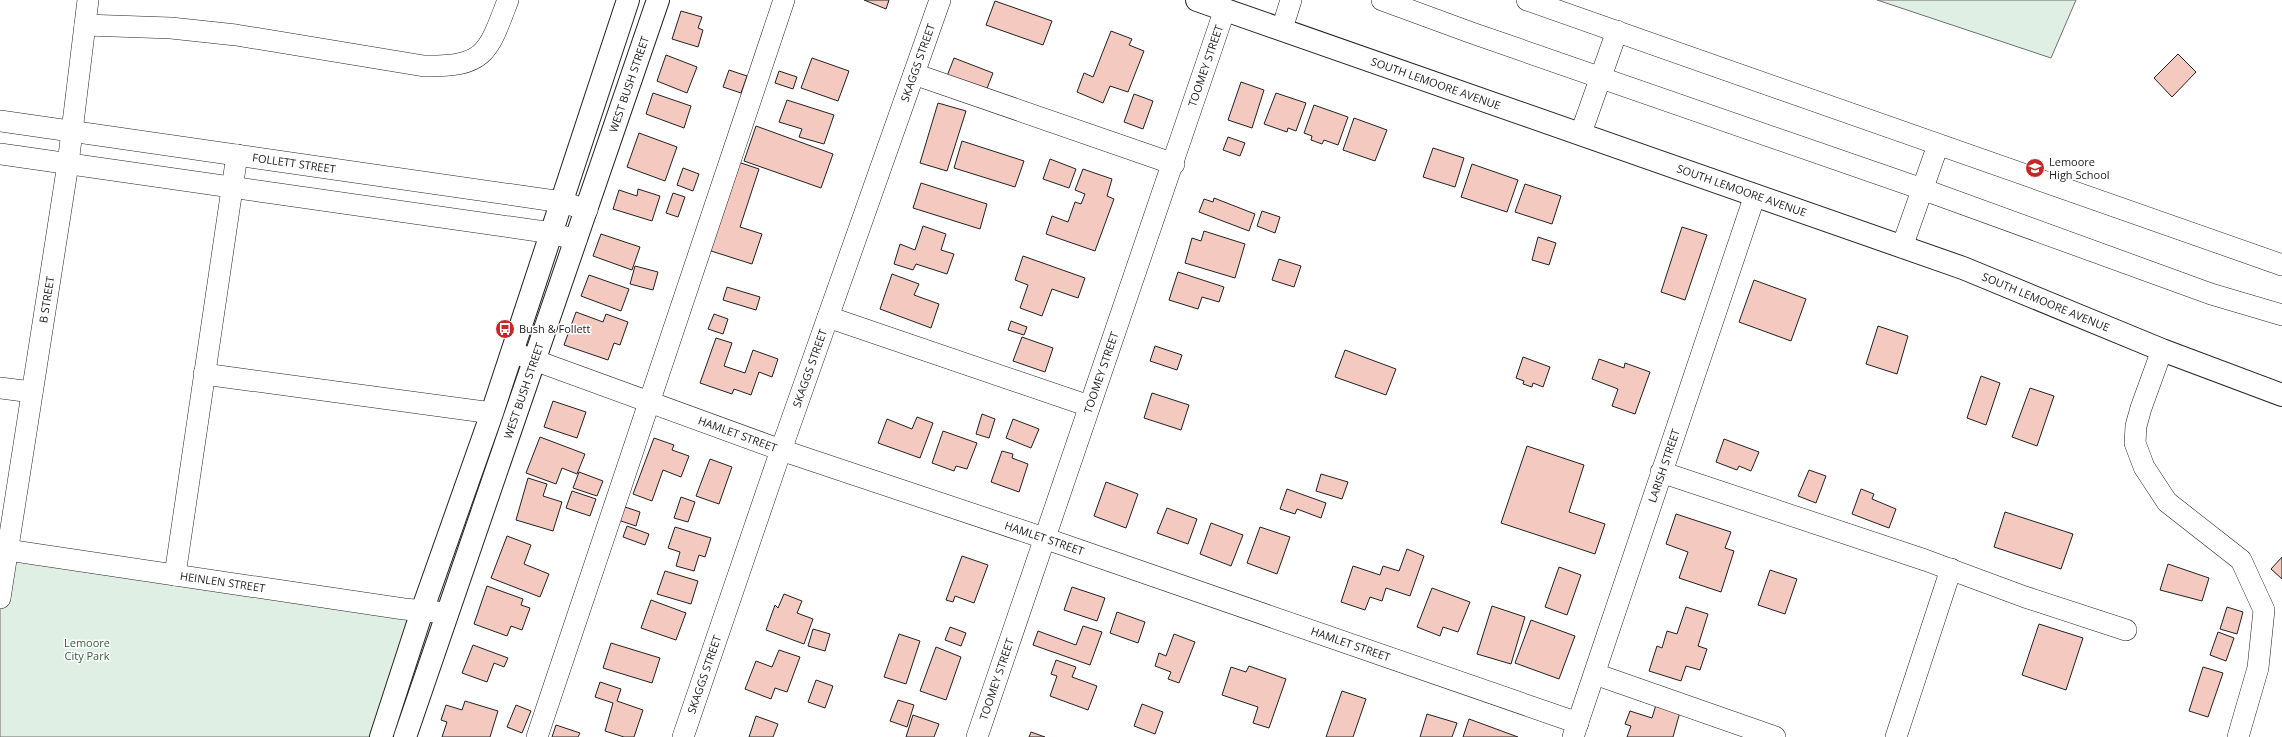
<svg xmlns="http://www.w3.org/2000/svg" width="2282" height="737" font-family="'Open Sans',sans-serif">
<style>
.green{fill:#e0efe3;stroke:#6f6f6f}
.building{fill:#f3c9c0;stroke:#222}
.lines{fill:none;stroke-linecap:round;stroke-linejoin:round}
.minor-casing{stroke:#222;stroke-width:22}
.major-casing{stroke:#222;stroke-width:24}
.minor{stroke:#fff;stroke-width:21}
.major{stroke:#fff;stroke-width:22}
.labels{text-anchor:middle;stroke-width:3;stroke-linejoin:round;paint-order:stroke}
.street-label{font-size:11px;fill:#222;stroke:#fff}
.poi-label{font-size:11px;fill:#222;stroke:#fff;text-anchor:start}
.park-label{font-size:11px;fill:#2f5e38;stroke:#fff}
</style>
<rect width="100%" height="100%" fill="#fff"/>
<g class="green">
<polygon points="1877,0 2076,0 2051,58"/>
<polygon points="7,550 422,611 381,737 0,737 0,598"/>
</g>
<g class="building">
<polygon points="864,0 889,0 886,9"/>
<polygon points="995,1 1052,21 1043,45 986,25"/>
<polygon points="681,11 702,17 698,28 703,30 698,47 672,39"/>
<polygon points="1111,31 1132,39 1129,45 1144,51 1128,92 1110,86 1103,103 1077,92 1084,73 1093,77"/>
<polygon points="2178,54 2196,72 2172,97 2154,78"/>
<polygon points="666,55 697,67 687,93 657,81"/>
<polygon points="812,58 849,71 838,101 801,88"/>
<polygon points="954,58 993,73 986,91 947,76"/>
<polygon points="729,70 747,76 741,93 723,87"/>
<polygon points="779,71 797,77 793,89 775,83"/>
<polygon points="1241,82 1264,90 1252,128 1228,120"/>
<polygon points="653,93 691,106 684,128 646,114"/>
<polygon points="1276,93 1306,103 1296,131 1288,128 1287,132 1264,124"/>
<polygon points="1134,94 1153,101 1143,129 1124,122"/>
<polygon points="787,100 834,115 824,144 799,137 802,129 779,122"/>
<polygon points="938,103 966,111 947,171 920,163"/>
<polygon points="1314,105 1348,117 1338,145 1324,140 1322,144 1311,140 1312,136 1304,133"/>
<polygon points="1354,118 1387,130 1375,161 1343,150"/>
<polygon points="756,126 833,154 821,188 744,161"/>
<polygon points="639,133 677,147 665,181 627,167"/>
<polygon points="1228,137 1245,143 1240,156 1223,150"/>
<polygon points="962,141 1024,161 1015,187 954,168"/>
<polygon points="1433,148 1464,158 1455,187 1423,177"/>
<polygon points="1050,159 1076,169 1069,188 1043,179"/>
<polygon points="738,162 759,169 740,227 762,234 752,264 708,250"/>
<polygon points="1472,164 1518,180 1507,212 1461,197"/>
<polygon points="683,168 699,174 693,191 677,185"/>
<polygon points="1083,169 1112,179 1107,196 1114,199 1095,251 1046,234 1052,216 1068,222 1075,202 1081,204 1085,194 1075,190"/>
<polygon points="921,183 987,204 980,229 913,208"/>
<polygon points="1525,184 1561,196 1552,224 1515,212"/>
<polygon points="638,189 660,196 652,221 613,209 619,190 637,196"/>
<polygon points="673,193 685,197 678,217 666,213"/>
<polygon points="1214,198 1255,214 1249,231 1199,212 1204,199 1213,202"/>
<polygon points="1262,211 1280,217 1275,233 1257,226"/>
<polygon points="923,226 946,234 941,250 954,254 947,274 916,264 913,270 894,264 900,244 915,250"/>
<polygon points="1682,227 1707,235 1685,300 1661,292"/>
<polygon points="1204,231 1245,244 1235,278 1185,263 1192,238 1201,241"/>
<polygon points="601,234 640,247 632,270 593,256"/>
<polygon points="1538,237 1556,243 1549,265 1532,260"/>
<polygon points="1023,256 1085,278 1078,298 1052,289 1042,316 1020,308 1028,285 1015,280"/>
<polygon points="1279,259 1301,266 1294,287 1272,280"/>
<polygon points="635,266 658,272 653,290 630,284"/>
<polygon points="1178,272 1224,287 1219,302 1202,297 1198,309 1169,300"/>
<polygon points="892,274 919,284 914,295 939,304 931,328 880,309"/>
<polygon points="589,275 629,289 621,311 581,296"/>
<polygon points="1754,280 1806,299 1791,341 1739,322"/>
<polygon points="727,287 760,297 756,310 723,300"/>
<polygon points="576,312 603,322 606,314 628,322 620,345 614,343 608,360 564,345"/>
<polygon points="714,314 728,319 723,334 708,329"/>
<polygon points="1011,321 1027,327 1024,335 1008,330"/>
<polygon points="1878,326 1908,336 1897,374 1866,364"/>
<polygon points="1022,337 1053,348 1045,372 1013,361"/>
<polygon points="716,338 732,343 724,366 745,373 753,350 778,359 772,377 759,372 751,395 734,389 732,394 700,383"/>
<polygon points="1155,346 1182,355 1177,370 1150,361"/>
<polygon points="1345,350 1396,369 1386,395 1335,377"/>
<polygon points="1523,357 1550,367 1543,387 1533,383 1532,387 1523,384 1524,381 1516,378"/>
<polygon points="1599,359 1624,368 1625,363 1650,372 1635,414 1612,406 1618,389 1592,379"/>
<polygon points="1981,376 2000,383 1986,425 1967,418"/>
<polygon points="2030,388 2054,396 2037,446 2012,437"/>
<polygon points="1152,393 1189,405 1181,430 1144,418"/>
<polygon points="553,401 586,412 577,438 544,427"/>
<polygon points="982,414 995,419 989,438 976,434"/>
<polygon points="917,417 933,423 920,458 878,443 887,419 912,429"/>
<polygon points="1013,419 1039,429 1031,448 1006,438"/>
<polygon points="943,431 977,443 967,469 956,466 954,471 932,463"/>
<polygon points="540,437 585,454 577,474 562,468 556,484 526,473"/>
<polygon points="654,438 674,445 672,450 689,456 681,477 663,470 652,501 633,494"/>
<polygon points="1724,439 1759,452 1751,471 1739,466 1737,470 1716,462"/>
<polygon points="1527,446 1584,465 1569,512 1605,524 1595,554 1501,523"/>
<polygon points="1002,451 1013,454 1012,458 1028,464 1019,492 991,482"/>
<polygon points="710,459 732,467 719,504 696,496"/>
<polygon points="1809,470 1826,476 1816,503 1798,496"/>
<polygon points="579,472 603,481 597,496 573,488"/>
<polygon points="1321,474 1348,482 1342,499 1316,491"/>
<polygon points="528,478 547,484 543,496 562,502 553,531 516,520"/>
<polygon points="1106,482 1138,494 1126,528 1094,516"/>
<polygon points="1287,489 1326,503 1321,518 1297,509 1295,514 1280,509"/>
<polygon points="1861,489 1874,494 1872,499 1896,509 1889,528 1852,514"/>
<polygon points="572,491 596,499 590,516 566,508"/>
<polygon points="681,497 695,502 688,522 674,518"/>
<polygon points="622,506 640,512 636,526 618,520"/>
<polygon points="1167,508 1197,519 1188,544 1157,533"/>
<polygon points="2005,512 2073,534 2061,569 1994,547"/>
<polygon points="1676,514 1731,532 1725,548 1734,551 1721,592 1679,578 1688,552 1666,544"/>
<polygon points="1211,523 1243,535 1231,566 1200,554"/>
<polygon points="627,526 649,534 645,545 623,537"/>
<polygon points="675,527 711,538 705,557 699,555 694,571 676,566 680,552 668,548"/>
<polygon points="1260,527 1290,537 1277,574 1247,563"/>
<polygon points="507,536 531,545 524,564 549,574 540,597 491,578"/>
<polygon points="1407,549 1424,556 1410,596 1386,588 1382,601 1370,597 1365,610 1341,602 1353,566 1380,575 1383,566 1399,571"/>
<polygon points="962,556 988,565 974,603 955,596 953,602 946,600"/>
<polygon points="2282,557 2282,579 2271,569"/>
<polygon points="2168,564 2209,578 2202,601 2160,590"/>
<polygon points="1559,567 1581,575 1567,615 1545,607"/>
<polygon points="1770,570 1797,579 1785,614 1758,605"/>
<polygon points="665,571 698,581 691,604 657,594"/>
<polygon points="487,586 523,599 521,605 530,608 522,630 511,626 507,636 474,624"/>
<polygon points="1072,587 1105,598 1097,621 1064,610"/>
<polygon points="1432,588 1470,602 1458,632 1443,627 1440,636 1417,627"/>
<polygon points="784,594 802,601 797,613 813,619 804,644 766,630 775,605 778,608"/>
<polygon points="651,600 686,613 676,640 641,628"/>
<polygon points="1492,606 1525,617 1511,664 1477,654"/>
<polygon points="1686,607 1708,614 1698,646 1707,649 1700,670 1686,666 1681,681 1649,671 1657,646 1662,648 1667,631 1677,634"/>
<polygon points="2227,607 2243,612 2237,634 2220,629"/>
<polygon points="1117,612 1145,622 1138,643 1110,633"/>
<polygon points="1531,620 1575,636 1559,679 1515,663"/>
<polygon points="2039,624 2083,638 2066,690 2022,675"/>
<polygon points="1083,626 1102,632 1090,665 1033,645 1038,631 1076,645"/>
<polygon points="950,627 966,633 961,646 945,640"/>
<polygon points="813,629 830,634 825,651 808,646"/>
<polygon points="2218,632 2234,638 2226,661 2210,655"/>
<polygon points="899,634 920,641 906,684 884,677"/>
<polygon points="1174,634 1195,642 1179,683 1168,679 1171,672 1155,666 1159,653 1166,656"/>
<polygon points="611,643 660,658 652,683 603,668"/>
<polygon points="473,645 508,658 504,667 494,663 487,682 462,673"/>
<polygon points="936,647 961,657 946,700 920,691"/>
<polygon points="779,650 800,657 787,692 775,688 771,699 745,689 756,661 772,667"/>
<polygon points="1056,660 1076,667 1072,677 1097,686 1088,710 1050,696 1057,676 1051,674"/>
<polygon points="1249,666 1286,679 1269,728 1253,723 1258,707 1222,695 1231,667 1246,672"/>
<polygon points="2203,667 2223,673 2208,717 2189,711"/>
<polygon points="816,680 833,686 825,708 808,702"/>
<polygon points="600,682 621,689 617,701 643,710 634,737 624,737 605,731 613,703 595,697"/>
<polygon points="1342,691 1366,699 1353,737 1326,737"/>
<polygon points="898,700 914,705 907,727 890,721"/>
<polygon points="465,701 498,711 490,737 442,737 447,722 441,720 446,705 462,710"/>
<polygon points="1142,704 1163,712 1155,734 1134,726"/>
<polygon points="516,705 531,711 522,733 507,727"/>
<polygon points="1656,705 1680,712 1673,737 1627,737 1631,726 1625,724 1630,711 1652,718"/>
<polygon points="1427,714 1457,723 1452,737 1420,737"/>
<polygon points="913,715 939,724 934,737 906,737"/>
<polygon points="756,716 778,724 773,737 749,737"/>
<polygon points="1469,719 1518,737 1463,737"/>
<polygon points="556,725 580,733 578,737 552,737"/>
<polygon points="1031,732 1045,737 1029,737"/>
</g>
<g class="lines">
<defs>
<g id="minor">
<polyline points="1382,0 1472,33 1922,189 2211,294 2282,315"/>
<polyline points="1527,0 2282,265"/>
<path d="M85 25 171 28 236 35 424 66C485 67 488 53 508 0"/>
<polyline points="1282,29 1291,0"/>
<polyline points="914,74 1174,164"/>
<path id="s1" d="M0 121 562 202 587 210"/>
<polyline points="1581,133 1617,31"/>
<polyline points="0,154 552,233 576,240"/>
<polyline points="1902,247 1938,145"/>
<polyline points="828,317 1089,406"/>
<polyline points="2162,350 2141,408 2136,426 2135,443 2144,467 2167,502 2241,560 2264,610 2258,668 2238,737"/>
<path id="s2" d="M512 352 781 450 1044 538 1578 723"/>
<polyline points="204,374 492,413"/>
<polyline points="0,388 32,392"/>
<polyline points="1661,472 1925,560 2025,597 2126,630"/>
<path id="s3" d="M0 549 404 609 446 613"/>
<polyline points="175,575 237,155"/>
<path id="s4" d="M0 598 68 164 88 0"/>
<polyline points="1595,674 1775,737"/>
<polyline points="537,737 784,0"/>
<path id="s5" d="M683 737 781 450 940 0"/>
<path id="s6" d="M977 737 1225 9"/>
<path id="s7" d="M1573 737 1755 195"/>
<polyline points="1896,737 1951,569"/>
</g>
<g id="major">
<path id="s8" d="M1197 0 1963 268 2162 350 2282 395"/>
<polyline points="381,737 422,611 492,413 628,0"/>
<path id="s9" d="M405 737 658 0"/>
</g>
</defs>
<use href="#minor" class="minor-casing"/>
<use href="#major" class="major-casing"/>
<use href="#minor" class="minor"/>
<use href="#major" class="major"/>
</g>
<defs>
<symbol id="school-disc" viewBox="-11 -11 22 22"><circle r="9.5" fill="#c62828" stroke="#fff"/><path d="M0-5L7-2L0 1L-7-2ZM-4 1L0 2.5L4 1V4Q0 6-4 4Z" fill="#fff"/></symbol>
<symbol id="bus-disc" viewBox="-11 -11 22 22"><circle r="9.5" fill="#c62828" stroke="#fff"/><path d="M-5-6H5V4H4V6H2V4H-2V6H-4V4H-5ZM-3.5-4V0h7V-4ZM-3.5 1.2v1.5H-2V1.2ZM2 1.2v1.5H3.5V1.2Z" fill="#fff"/></symbol>
</defs>
<g fill-rule="evenodd">
<use href="#school-disc" x="2024" y="157" width="22" height="22"/>
<use href="#bus-disc" x="494" y="318" width="22" height="22"/>
</g>
<g class="labels">
<g class="street-label">
<text dy="4" stroke="none"><textPath href="#s5" startOffset="714">SKAGGS STREET</textPath></text>
<text dy="4" stroke="none"><textPath href="#s6" startOffset="709">TOOMEY STREET</textPath></text>
<text dy="4" stroke="none"><textPath href="#s8" startOffset="253">SOUTH LEMOORE AVENUE</textPath></text>
<text dy="4" stroke="none"><textPath href="#s9" startOffset="690">WEST BUSH STREET</textPath></text>
<text dy="4" stroke="none"><textPath href="#s1" startOffset="297">FOLLETT STREET</textPath></text>
<text dy="4" stroke="none"><textPath href="#s8" startOffset="577">SOUTH LEMOORE AVENUE</textPath></text>
<text dy="4" stroke="none"><textPath href="#s4" startOffset="302">B STREET</textPath></text>
<text dy="4" stroke="none"><textPath href="#s8" startOffset="901">SOUTH LEMOORE AVENUE</textPath></text>
<text dy="4" stroke="none"><textPath href="#s5" startOffset="390">SKAGGS STREET</textPath></text>
<text dy="4" stroke="none"><textPath href="#s6" startOffset="385">TOOMEY STREET</textPath></text>
<text dy="4" stroke="none"><textPath href="#s9" startOffset="366">WEST BUSH STREET</textPath></text>
<text dy="4" stroke="none"><textPath href="#s2" startOffset="240">HAMLET STREET</textPath></text>
<text dy="4" stroke="none"><textPath href="#s7" startOffset="286">LARISH STREET</textPath></text>
<text dy="4" stroke="none"><textPath href="#s2" startOffset="564">HAMLET STREET</textPath></text>
<text dy="4" stroke="none"><textPath href="#s3" startOffset="225">HEINLEN STREET</textPath></text>
<text dy="4" stroke="none"><textPath href="#s2" startOffset="888">HAMLET STREET</textPath></text>
<text dy="4" stroke="none"><textPath href="#s5" startOffset="66">SKAGGS STREET</textPath></text>
<text dy="4" stroke="none"><textPath href="#s6" startOffset="61">TOOMEY STREET</textPath></text>
</g>
<g class="poi-label">
<text x="2049" y="166">Lemoore<tspan x="2049" dy="13">High School</tspan></text>
<text x="519" y="333">Bush &amp; Follett</text>
</g>
<g class="park-label">
<text x="87" y="647">Lemoore<tspan x="87" dy="13">City Park</tspan></text>
</g>
</g>
</svg>
